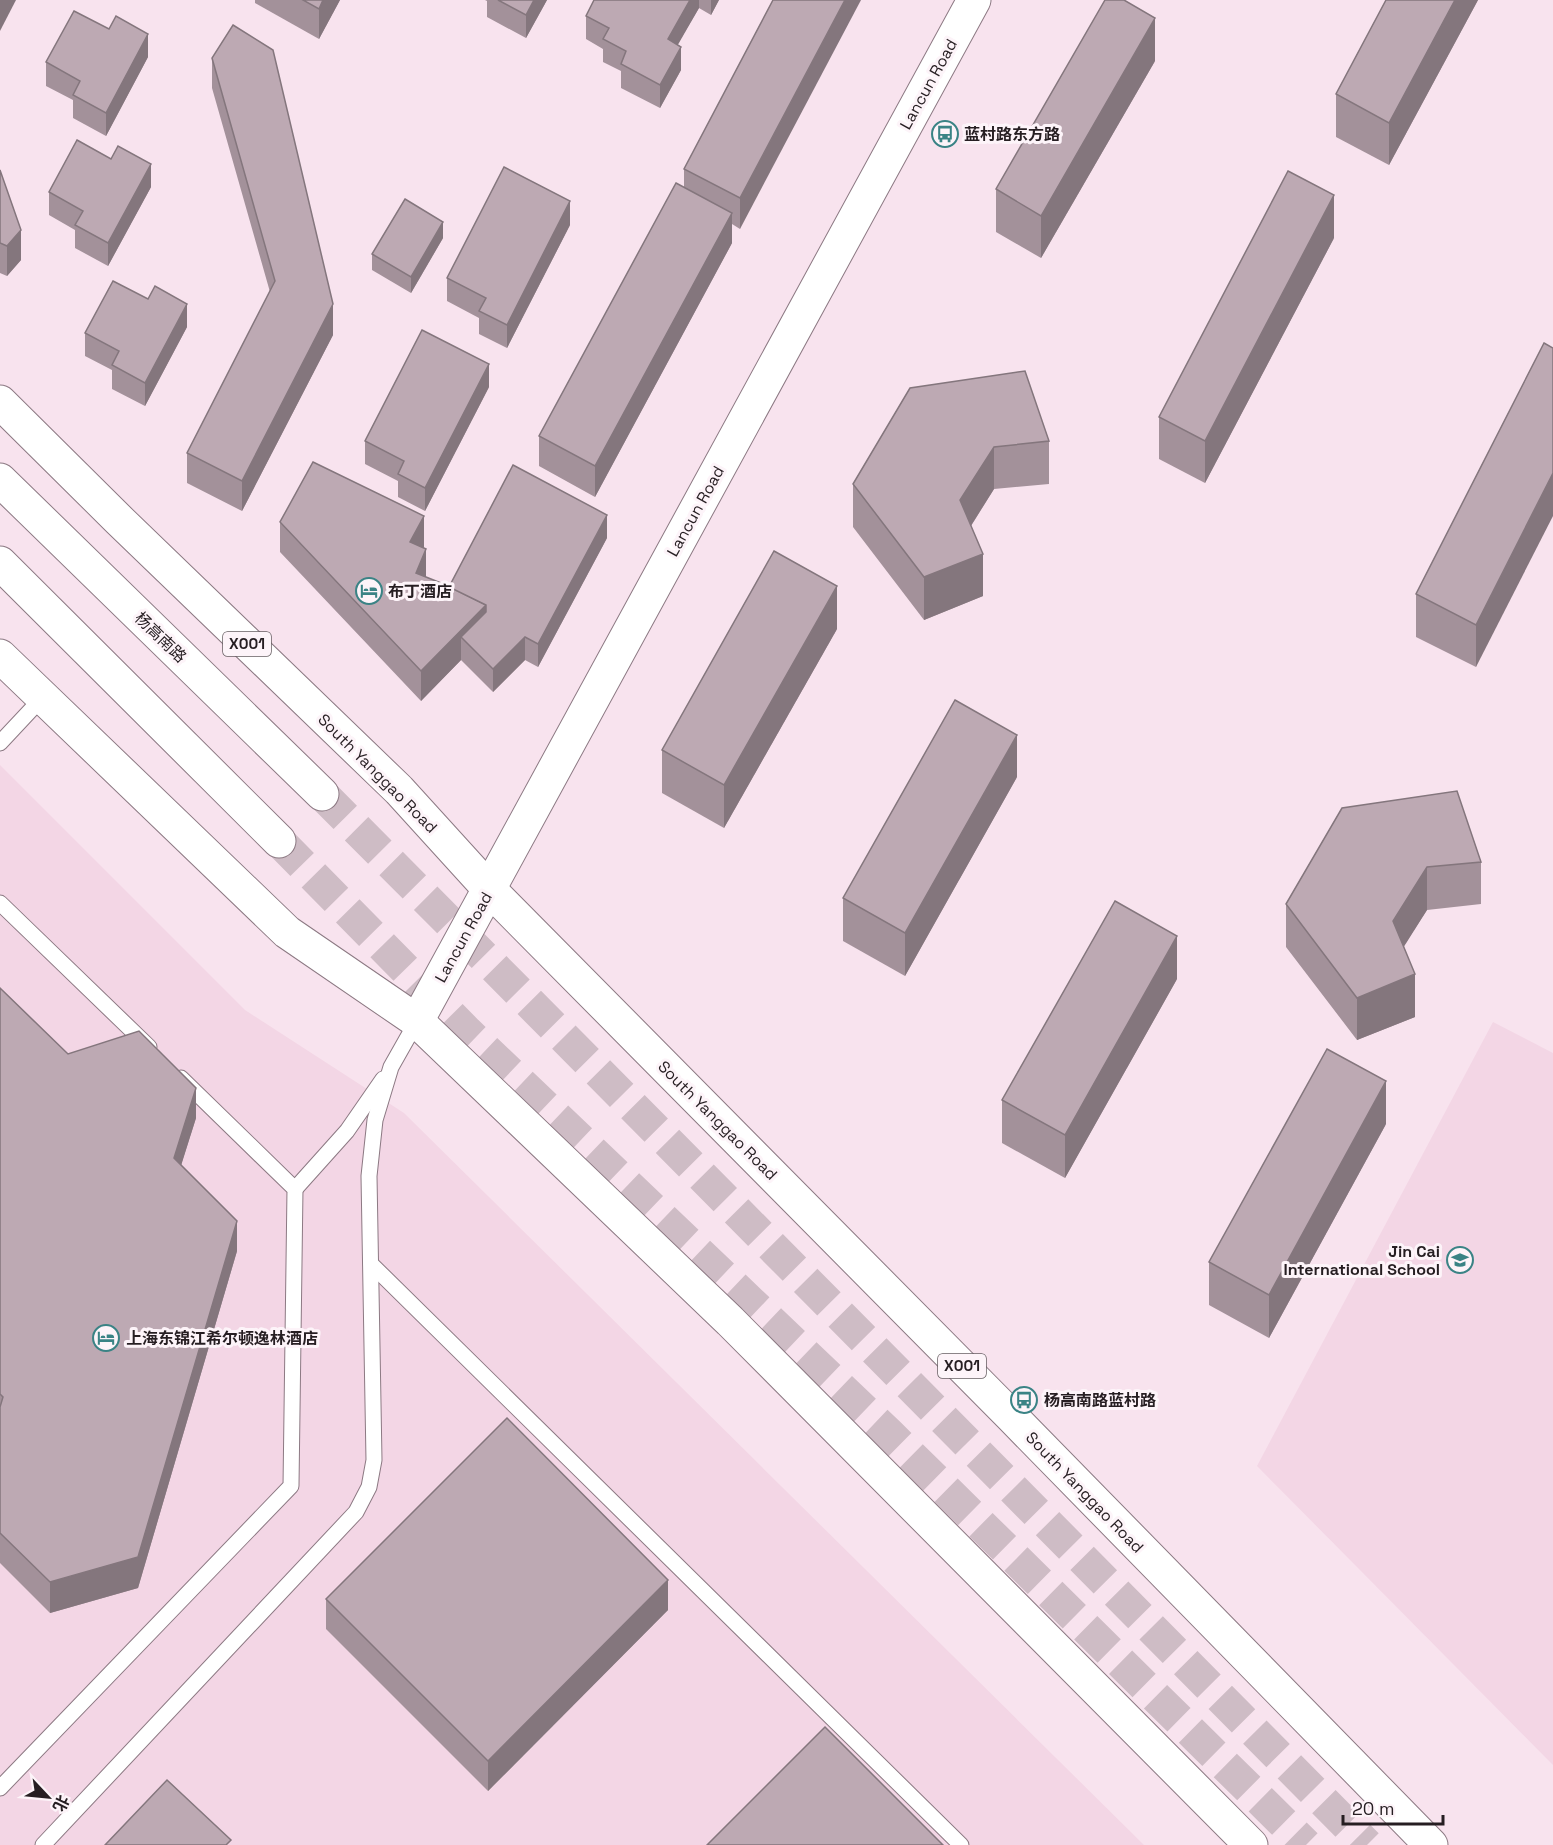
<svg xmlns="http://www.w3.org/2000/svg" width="1553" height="1845" font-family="'Space Grotesk','Noto Sans SC',sans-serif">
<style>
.built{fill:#f3d6e5}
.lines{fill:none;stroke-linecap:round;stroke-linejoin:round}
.highway-tunnel{stroke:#cebcc5;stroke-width:33;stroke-dasharray:33 16;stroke-linecap:butt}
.lane-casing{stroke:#8c7983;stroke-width:17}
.secondary-casing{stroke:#8c7983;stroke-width:35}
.primary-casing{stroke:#8c7983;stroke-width:35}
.highway-casing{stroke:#8c7983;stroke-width:35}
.lane{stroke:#fff;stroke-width:15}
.secondary{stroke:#fff;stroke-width:33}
.primary{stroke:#fff;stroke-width:33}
.highway{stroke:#fff;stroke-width:33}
.wall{fill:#a3919a}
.shaded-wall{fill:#84767d}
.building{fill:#bda9b3;stroke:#84767d;stroke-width:1.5}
.labels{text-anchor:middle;stroke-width:6;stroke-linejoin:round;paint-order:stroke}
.shield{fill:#fdf4f9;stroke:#665e62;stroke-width:1.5}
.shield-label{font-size:15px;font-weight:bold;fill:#261e22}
.street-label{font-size:16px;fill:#261e22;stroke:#fdf4f9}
.poi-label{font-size:16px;font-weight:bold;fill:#261e22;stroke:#fdf4f9;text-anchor:start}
</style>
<rect width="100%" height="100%" fill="#f8e3ee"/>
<g class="built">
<polygon points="0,765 245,1010 404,1113 1144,1845 0,1845"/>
<polygon points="1493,1022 1553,1053 1553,1765 1257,1466"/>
</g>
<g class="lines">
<g class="highway-tunnel">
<polyline points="322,794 1367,1845"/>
<polyline points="279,841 467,1032 889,1434 1306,1845"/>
</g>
<defs>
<g id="lane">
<polyline points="0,743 43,697"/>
<polyline points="0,903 149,1047"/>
<polyline points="295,1189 347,1131 383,1079"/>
<polyline points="371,1264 961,1845"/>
<polyline points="0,1788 291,1486 295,1189 181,1078"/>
<polyline points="43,1845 356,1512 369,1487 374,1460 369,1176 375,1120 391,1067 417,1021"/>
</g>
<polyline id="secondary" points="417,1021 974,0"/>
<g id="primary">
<polyline points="0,402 119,520 399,790 489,889 1012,1417 1431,1845"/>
<polyline points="0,656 287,932 417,1021 730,1321 1251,1845"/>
</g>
<g id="highway">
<polyline points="0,480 322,794"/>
<polyline points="0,563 279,841"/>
</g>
</defs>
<use href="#lane" class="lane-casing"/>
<use href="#secondary" class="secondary-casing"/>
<use href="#primary" class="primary-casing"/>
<use href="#highway" class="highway-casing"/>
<use href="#lane" class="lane"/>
<use href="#secondary" class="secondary"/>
<use href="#primary" class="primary"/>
<use href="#highway" class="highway"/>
</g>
<g class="wall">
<polygon points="255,0 340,0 319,39 255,3"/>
<polygon points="485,0 547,0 526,38 487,17 487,1"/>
<polygon points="594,0 719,0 711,15 699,8 677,45 681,70 660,108 621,88 621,71 603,62 603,49 586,39 586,16"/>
<polygon points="773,0 740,229 732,224 732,243 595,497 539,466 539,436 684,187 684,169"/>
<polygon points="1386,0 1478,0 1389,165 1336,137 1336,94"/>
<polygon points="109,29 148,57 106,136 73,118 73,100 46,86 46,62"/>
<polygon points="212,58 333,335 242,511 187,483 187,453 270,292 212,88"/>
<polygon points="1155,61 1041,258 996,232 996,189"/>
<polygon points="0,170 21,260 7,276 0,273"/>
<polygon points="151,187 108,266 75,248 75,230 49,215 49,192"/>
<polygon points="570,225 507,348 479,334 479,318 447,301 447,278"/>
<polygon points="443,238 411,293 372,270 372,254"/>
<polygon points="1334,238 1205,483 1159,459 1159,417"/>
<polygon points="187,327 145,406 112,389 112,370 85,356 85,333"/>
<polygon points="1544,343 1476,667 1416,637 1416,594"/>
<polygon points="489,387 425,511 398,497 398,481 365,464 365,441"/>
<polygon points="910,388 1049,441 1049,484 994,489 971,526 983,596 924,620 853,527 853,484"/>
<polygon points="280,522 424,547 426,577 449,587 607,538 538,667 525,660 493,692 461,660 421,701 280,552"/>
<polygon points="837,629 724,828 662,793 662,750"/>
<polygon points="1017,777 905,976 843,941 843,898"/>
<polygon points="1342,808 1481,862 1481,904 1427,910 1403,947 1415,1017 1357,1040 1286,947 1286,904"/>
<polygon points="1177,979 1065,1178 1002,1143 1002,1100"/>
<polygon points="0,988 68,1054 196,1118 181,1165 237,1251 138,1588 50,1613 0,1563"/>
<polygon points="1386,1124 1269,1338 1209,1305 1209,1262"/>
<polygon points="326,1599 668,1610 488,1791 326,1629"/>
</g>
<g class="shaded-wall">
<polygon points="0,0 16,0 0,31"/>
<polygon points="323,0 340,0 319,39 319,9"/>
<polygon points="534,0 547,0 526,38 526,15"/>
<polygon points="690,0 699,0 699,8 668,62 668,39"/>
<polygon points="711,0 719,0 711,15"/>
<polygon points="845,0 861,0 740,229 740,198"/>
<polygon points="1455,0 1478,0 1389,165 1389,123"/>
<polygon points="1155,18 1155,61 1041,258 1041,216"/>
<polygon points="148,34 148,57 106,136 106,113"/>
<polygon points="681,47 681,70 660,108 660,85"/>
<polygon points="151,164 151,187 108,266 108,243"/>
<polygon points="1334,195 1334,238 1205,483 1205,441"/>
<polygon points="570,201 570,225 507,348 507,325"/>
<polygon points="732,213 732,243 595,497 595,466"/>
<polygon points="443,222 443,238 411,293 411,277"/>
<polygon points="21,230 21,260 7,276 7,246"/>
<polygon points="187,304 187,327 145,406 145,383"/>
<polygon points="333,304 333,335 242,511 242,481"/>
<polygon points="489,364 489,387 425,511 425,488"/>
<polygon points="994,447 994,489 960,543 960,500"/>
<polygon points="1553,473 1553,516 1476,667 1476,625"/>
<polygon points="607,515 607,538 538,667 538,644"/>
<polygon points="424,516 424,547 410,572 410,542"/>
<polygon points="426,549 426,579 416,573"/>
<polygon points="983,554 983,596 924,620 924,577"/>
<polygon points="837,586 837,629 724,828 724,785"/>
<polygon points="486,605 486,636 461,637 461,660 421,701 421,671"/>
<polygon points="525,637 525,660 493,692 493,669"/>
<polygon points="1017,735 1017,777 905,976 905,933"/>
<polygon points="1427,867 1427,910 1393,964 1393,921"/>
<polygon points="1177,936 1177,979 1065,1178 1065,1135"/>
<polygon points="1415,974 1415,1017 1357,1040 1357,998"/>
<polygon points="1386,1081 1386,1124 1269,1338 1269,1295"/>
<polygon points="196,1088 196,1118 174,1188 174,1158"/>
<polygon points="237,1221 237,1251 138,1588 50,1613 50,1582"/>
<polygon points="668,1580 668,1610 488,1791 488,1761"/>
</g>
<g class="building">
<polygon points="303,0 323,0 319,9"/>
<polygon points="498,0 534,0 526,15"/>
<polygon points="594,0 690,0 668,39 681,47 660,85 621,64 626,51 603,39 609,28 586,16"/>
<polygon points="773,0 845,0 740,198 684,169"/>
<polygon points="1105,0 1124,0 1155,18 1041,216 996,189"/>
<polygon points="1386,0 1455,0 1389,123 1336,94"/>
<polygon points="74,11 109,29 116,16 148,34 106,113 73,95 80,81 46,62"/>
<polygon points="233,25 273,50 333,304 242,481 187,453 275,281 212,58"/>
<polygon points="77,140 111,159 118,146 151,164 108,243 75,225 83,211 49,192"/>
<polygon points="504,167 570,201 507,325 479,311 486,298 447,278"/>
<polygon points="0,170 21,230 7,246 0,243"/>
<polygon points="1288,171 1334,195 1205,441 1159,417"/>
<polygon points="676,183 732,213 595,466 539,436"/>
<polygon points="405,199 443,222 411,277 372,254"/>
<polygon points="113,281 148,299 155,286 187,304 145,383 112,365 119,351 85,333"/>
<polygon points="422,330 489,364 425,488 398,474 404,461 365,441"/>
<polygon points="1544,343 1553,348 1553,473 1476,625 1416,594"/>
<polygon points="1025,371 1049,441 994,447 960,500 983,554 924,577 853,484 910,388"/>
<polygon points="313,462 424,516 410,542 426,549 416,573 446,585 486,605 421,671 280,522"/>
<polygon points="513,465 607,515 538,644 525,637 493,669 461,637 486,612 486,605 449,587"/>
<polygon points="774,551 837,586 724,785 662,750"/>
<polygon points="955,700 1017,735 905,933 843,898"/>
<polygon points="1457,791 1481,862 1427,867 1393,921 1415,974 1357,998 1286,904 1342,808"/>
<polygon points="1115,901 1177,936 1065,1135 1002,1100"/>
<polygon points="0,988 68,1054 139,1031 196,1088 174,1158 237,1221 138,1557 50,1582 0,1533 0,1407 3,1397 0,1394"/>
<polygon points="1327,1049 1386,1081 1269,1295 1209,1262"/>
<polygon points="507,1418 668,1580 488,1761 326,1599"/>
<polygon points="825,1727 943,1845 707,1845"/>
<polygon points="167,1780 231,1840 226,1845 105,1845"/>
</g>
<defs>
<symbol id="bus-ring" viewBox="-11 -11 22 22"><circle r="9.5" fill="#fdf4f9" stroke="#3a8385" stroke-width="1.5"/><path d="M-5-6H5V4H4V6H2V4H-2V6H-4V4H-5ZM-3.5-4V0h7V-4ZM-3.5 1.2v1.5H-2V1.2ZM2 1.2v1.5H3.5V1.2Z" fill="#3a8385"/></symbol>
<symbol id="hotel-ring" viewBox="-11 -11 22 22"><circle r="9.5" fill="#fdf4f9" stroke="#3a8385" stroke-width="1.5"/><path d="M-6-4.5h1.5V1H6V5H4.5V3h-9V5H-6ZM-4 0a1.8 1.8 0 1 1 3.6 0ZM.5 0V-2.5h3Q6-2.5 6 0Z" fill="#3a8385"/></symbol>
<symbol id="school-ring" viewBox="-11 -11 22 22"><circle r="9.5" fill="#fdf4f9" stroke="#3a8385" stroke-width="1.5"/><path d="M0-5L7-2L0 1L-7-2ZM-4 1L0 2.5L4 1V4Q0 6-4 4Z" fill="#3a8385"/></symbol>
</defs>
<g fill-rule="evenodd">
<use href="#bus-ring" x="930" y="119" width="30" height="30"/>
<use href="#hotel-ring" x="354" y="576" width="30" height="30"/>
<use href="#school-ring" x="1445" y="1245" width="30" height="30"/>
<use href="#hotel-ring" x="91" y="1323" width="30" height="30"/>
<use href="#bus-ring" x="1009" y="1385" width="30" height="30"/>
</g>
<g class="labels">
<g class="shield">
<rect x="223" y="632" width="48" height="24" rx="4.5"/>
<rect x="938" y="1354" width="48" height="24" rx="4.5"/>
</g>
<g class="shield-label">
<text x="247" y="649">X001</text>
<text x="962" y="1371">X001</text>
</g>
<g class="street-label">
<text transform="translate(928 84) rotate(-61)" y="6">Lancun Road</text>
<text transform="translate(695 511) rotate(-61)" y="6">Lancun Road</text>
<text transform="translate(161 637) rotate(44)" y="6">杨高南路</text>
<text transform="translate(378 773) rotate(45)" y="6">South Yanggao Road</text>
<text transform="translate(463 937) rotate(-61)" y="6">Lancun Road</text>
<text transform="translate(718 1120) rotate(45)" y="6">South Yanggao Road</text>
<text transform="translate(1085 1492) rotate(46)" y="6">South Yanggao Road</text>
</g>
<g class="poi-label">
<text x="964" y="140">蓝村路东方路</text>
<text x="388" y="597">布丁酒店</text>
<text x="1440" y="1257" text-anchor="end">Jin Cai<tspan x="1440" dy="18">International School</tspan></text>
<text x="126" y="1344">上海东锦江希尔顿逸林酒店</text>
<text x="1044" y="1406">杨高南路蓝村路</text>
</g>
</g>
<g transform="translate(48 1797) rotate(116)" stroke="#fdf4f9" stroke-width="4.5" paint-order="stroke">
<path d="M0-4.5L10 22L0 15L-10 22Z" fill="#261e22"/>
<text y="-9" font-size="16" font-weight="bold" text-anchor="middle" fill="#261e22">北</text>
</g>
<path d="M1343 1815v9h100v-9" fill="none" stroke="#261e22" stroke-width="3"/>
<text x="1352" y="1815" font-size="18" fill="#261e22" stroke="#fdf4f9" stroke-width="4.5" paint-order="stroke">20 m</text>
</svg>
